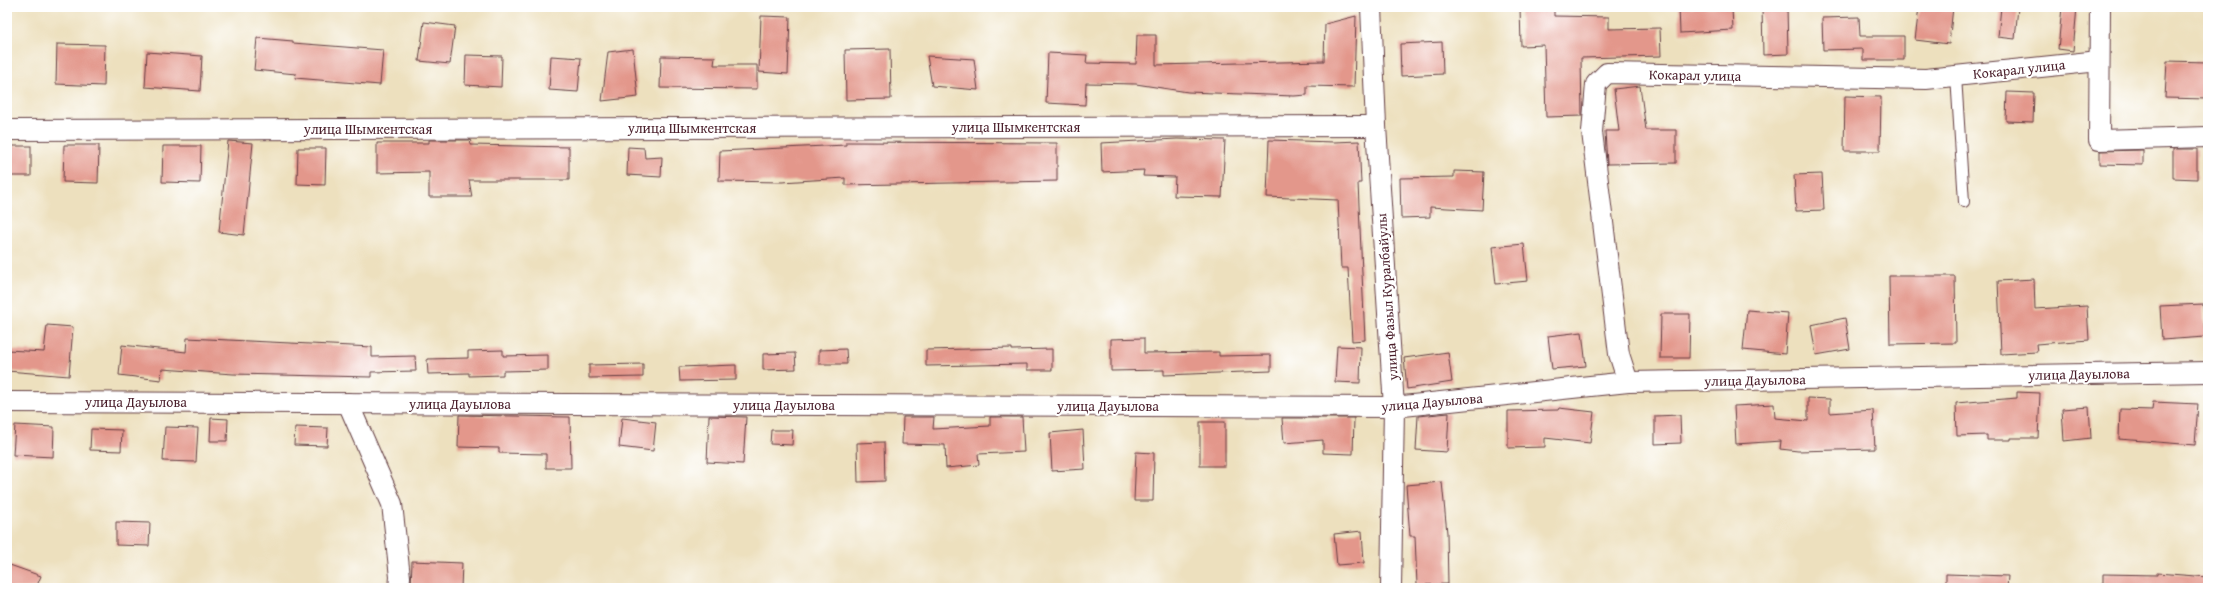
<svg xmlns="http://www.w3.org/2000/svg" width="2215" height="595" font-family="'Gentium Book Plus',serif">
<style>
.building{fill:#e3978b}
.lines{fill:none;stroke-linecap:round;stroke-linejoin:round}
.lane-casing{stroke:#623c41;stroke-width:12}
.street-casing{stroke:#623c41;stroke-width:22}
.lane{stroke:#fff;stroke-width:10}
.street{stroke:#fff;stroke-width:20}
.labels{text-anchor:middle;stroke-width:4;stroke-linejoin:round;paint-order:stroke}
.street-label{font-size:14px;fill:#4a1f2b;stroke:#fff}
</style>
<rect width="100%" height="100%" fill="#fff"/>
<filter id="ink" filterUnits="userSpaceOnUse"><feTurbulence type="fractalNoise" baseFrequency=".025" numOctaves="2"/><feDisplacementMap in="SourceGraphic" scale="8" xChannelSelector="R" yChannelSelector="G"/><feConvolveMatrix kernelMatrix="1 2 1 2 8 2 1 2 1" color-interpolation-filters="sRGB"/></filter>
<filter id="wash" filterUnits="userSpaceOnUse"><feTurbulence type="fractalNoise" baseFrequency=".012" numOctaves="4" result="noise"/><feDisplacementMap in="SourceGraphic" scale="16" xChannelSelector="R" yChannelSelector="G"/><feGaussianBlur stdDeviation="0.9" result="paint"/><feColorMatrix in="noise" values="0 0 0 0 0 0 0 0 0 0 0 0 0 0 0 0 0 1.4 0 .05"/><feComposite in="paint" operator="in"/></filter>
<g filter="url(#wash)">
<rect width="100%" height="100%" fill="#ede0be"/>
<g id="blocks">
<g class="building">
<polygon points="1520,7 1554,7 1554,16 1609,17 1609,29 1660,28 1661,56 1581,58 1582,116 1546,117 1544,45 1521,46"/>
<polygon points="1679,7 1732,7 1733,30 1680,33"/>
<polygon points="1762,7 1787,7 1788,54 1763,55"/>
<polygon points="1919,7 1953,7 1949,44 1915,40"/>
<polygon points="2001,7 2018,7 2015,39 1998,37"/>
<polygon points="2062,7 2077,7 2073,51 2058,49"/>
<polygon points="761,16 790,17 788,74 759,72"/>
<polygon points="1356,16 1354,87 1307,86 1307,95 1294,96 1188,92 1136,84 1086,83 1085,105 1046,103 1048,53 1087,55 1086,63 1136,64 1137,35 1156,35 1156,65 1324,61 1325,24"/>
<polygon points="1859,17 1860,36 1904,36 1904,60 1863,60 1863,49 1823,50 1822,18"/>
<polygon points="424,22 455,26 450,64 419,61"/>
<polygon points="257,38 293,41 293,43 383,50 380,85 295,78 296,74 254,70"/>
<polygon points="1442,42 1443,74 1401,76 1400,44"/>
<polygon points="57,44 105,45 104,86 56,84"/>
<polygon points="633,49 638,97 602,101 608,52"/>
<polygon points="890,49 891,99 846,100 845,50"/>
<polygon points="147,52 202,56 200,91 145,87"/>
<polygon points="466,55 502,56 501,87 465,85"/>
<polygon points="551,56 581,58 578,92 549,90"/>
<polygon points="661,56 715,57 714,65 757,65 757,89 660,88"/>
<polygon points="927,56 974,59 978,90 932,86"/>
<polygon points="2167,61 2208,62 2208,99 2165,98"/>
<polygon points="1640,86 1646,130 1676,130 1676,163 1607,164 1605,131 1619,131 1614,89"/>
<polygon points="2007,92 2034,93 2033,122 2006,121"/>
<polygon points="1845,96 1881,97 1880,151 1844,151"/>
<polygon points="1177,139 1225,140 1222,197 1174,196 1175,177 1143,176 1144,170 1102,172 1101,143"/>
<polygon points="429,140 471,140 470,145 569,147 569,180 469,180 472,197 429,197 429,172 377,173 377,143 429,143"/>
<polygon points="1269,140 1334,142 1359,141 1361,183 1358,183 1365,340 1352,341 1348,268 1341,268 1338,200 1267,197"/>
<polygon points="228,141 253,143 244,235 219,232"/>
<polygon points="846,142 1057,143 1057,181 845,185 845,178 782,182 719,181 720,151 846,145"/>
<polygon points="64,145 99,145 98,183 63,182"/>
<rect x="7" y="146" width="24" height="30"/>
<polygon points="163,146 201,146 200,183 162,182"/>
<polygon points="628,147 644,148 645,158 662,157 661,177 627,175"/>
<polygon points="298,148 326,148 325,185 297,184"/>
<polygon points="2173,149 2197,149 2197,179 2173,178"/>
<polygon points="2143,150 2143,165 2100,164 2100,151"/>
<polygon points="1454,171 1484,172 1482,210 1430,207 1430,217 1401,218 1400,178 1454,177"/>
<polygon points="1822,174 1824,210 1796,211 1794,175"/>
<polygon points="1524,244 1528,281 1496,284 1492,247"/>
<polygon points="1889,276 1955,276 1956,343 1890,344"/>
<polygon points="2034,279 2035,309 2087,306 2089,340 2036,344 2037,352 2001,354 1998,281"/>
<polygon points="2203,304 2205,337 2162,340 2160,306"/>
<polygon points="1747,310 1788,313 1785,354 1743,350"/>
<polygon points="1661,314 1690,314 1689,358 1660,358"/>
<polygon points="1845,318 1850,349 1816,355 1811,325"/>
<polygon points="47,325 73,327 69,376 7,371 7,350 44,352"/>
<polygon points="1582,332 1586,366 1552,369 1548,336"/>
<polygon points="187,338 372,347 372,357 415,356 416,371 371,372 371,377 233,374 162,369 161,380 119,375 122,345 186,352"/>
<polygon points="1144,338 1144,353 1219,352 1219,356 1271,355 1271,371 1164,375 1164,370 1111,371 1111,339"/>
<polygon points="1337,346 1361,347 1360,383 1335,382"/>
<polygon points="1012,348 1012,350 1052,349 1052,370 1027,370 1027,364 926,366 926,350"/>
<polygon points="846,349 847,364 819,364 819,350"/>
<polygon points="503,350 503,356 548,355 548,370 503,371 503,375 469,376 469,373 428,374 427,359 468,358 468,351"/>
<polygon points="1448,352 1452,382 1407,389 1404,358"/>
<polygon points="795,353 796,369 763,370 763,354"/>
<polygon points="643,364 643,377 589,378 589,365"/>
<polygon points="736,365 736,380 680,381 679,367"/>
<polygon points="2017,392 2040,393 2038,438 2011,438 2011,440 1987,440 1987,435 1957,436 1956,403 2017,398"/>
<polygon points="1808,398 1830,399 1830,413 1873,410 1875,449 1798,451 1780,449 1781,441 1736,444 1734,406 1774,404 1775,418 1808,421"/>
<polygon points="2153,402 2198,404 2195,445 2119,439 2120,409 2152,410"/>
<polygon points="2089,407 2091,438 2064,441 2062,409"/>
<polygon points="1559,408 1594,412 1590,443 1545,438 1545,447 1508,448 1508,411 1558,410"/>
<polygon points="1449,413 1447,452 1416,450 1418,416"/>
<polygon points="459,415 570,417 571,468 546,468 546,454 499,453 499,448 458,447"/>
<polygon points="1680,415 1681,443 1655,444 1655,416"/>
<polygon points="709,416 746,417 743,464 707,462"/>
<polygon points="903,417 934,417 933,429 990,426 990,417 1022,417 1024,452 978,454 979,465 946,468 945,445 902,444"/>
<polygon points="211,418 228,419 227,441 210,441"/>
<polygon points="622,418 656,422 653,451 619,447"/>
<polygon points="1282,418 1354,418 1353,454 1323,453 1323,440 1284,443"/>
<rect x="1200" y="422" width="25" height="44"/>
<polygon points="15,425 54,427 53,457 13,455"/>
<polygon points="165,427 198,428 196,462 163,461"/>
<polygon points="295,427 328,428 327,446 294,445"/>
<polygon points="91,429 122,430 121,451 90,450"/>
<polygon points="771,430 793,430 792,445 770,444"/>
<polygon points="1083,430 1085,469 1052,471 1050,433"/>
<polygon points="884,442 885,481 858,482 857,443"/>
<polygon points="1136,452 1154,453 1153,501 1134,501"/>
<polygon points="1442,482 1447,533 1448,584 1417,585 1415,536 1410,536 1406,485"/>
<polygon points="116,522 150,523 149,546 116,545"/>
<polygon points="1362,531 1364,563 1337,565 1334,534"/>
<polygon points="412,561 462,563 461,588 411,588"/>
<polygon points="7,564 41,576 36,588 7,588"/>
<polygon points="2157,573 2208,577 2208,588 2103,588 2103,574 2157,575"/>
<polygon points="1946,574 2008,576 2007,588 1946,588"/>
</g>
</g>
</g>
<g filter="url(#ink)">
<use href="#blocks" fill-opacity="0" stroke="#623c41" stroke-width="1"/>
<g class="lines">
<defs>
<polyline id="lane" points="1956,76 1964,202"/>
<g id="street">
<polyline points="1371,7 1376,126 1394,407 1391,588"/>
<polyline points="2100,7 2099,140 2208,137"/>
<polyline points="7,130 1376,126"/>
<polyline points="1628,382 1619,354 1592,132 1596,84 1607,73 1926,79 2099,61"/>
<polyline points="7,402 1394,407 1628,382 2208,372"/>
<polyline points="348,403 392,504 400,577 399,588"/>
</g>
</defs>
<use href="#lane" class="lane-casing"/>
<use href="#street" class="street-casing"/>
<use href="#lane" class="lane"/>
<use href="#street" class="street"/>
</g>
</g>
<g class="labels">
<g class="street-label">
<text transform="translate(2019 69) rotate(-6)" y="5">Кокарал улица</text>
<text transform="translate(1695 75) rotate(1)" y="5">Кокарал улица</text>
<text x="1016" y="132">улица Шымкентская</text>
<text x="692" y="133">улица Шымкентская</text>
<text x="368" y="134">улица Шымкентская</text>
<text transform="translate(1387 297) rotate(-94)" y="5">улица Фазыл Куралбайулы</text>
<text transform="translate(2079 374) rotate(-1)" y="5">улица Дауылова</text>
<text transform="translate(1755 380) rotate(-1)" y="5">улица Дауылова</text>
<text x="136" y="407">улица Дауылова</text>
<text transform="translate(1432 402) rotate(-5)" y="5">улица Дауылова</text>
<text x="460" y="409">улица Дауылова</text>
<text x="784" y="410">улица Дауылова</text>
<text x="1108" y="411">улица Дауылова</text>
</g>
</g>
<rect width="2215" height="595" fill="none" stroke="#fff" stroke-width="24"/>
</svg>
